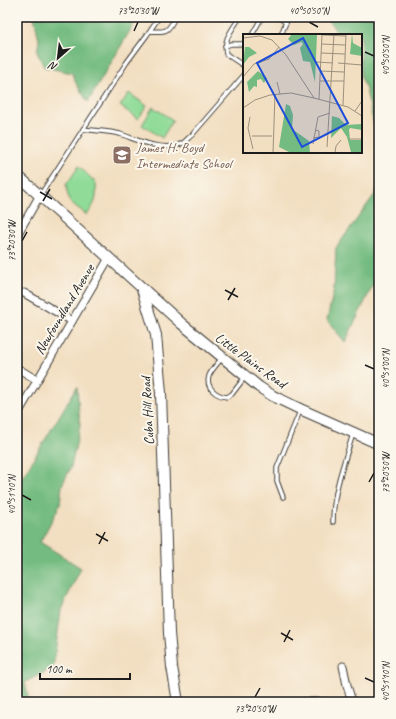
<svg xmlns="http://www.w3.org/2000/svg" width="396" height="719" font-family="Caveat,sans-serif">
<style>
.green{fill:#8fdb97;stroke:#567c5a}
.forest{fill:#73bb80;stroke:#486c4e}
.lines{fill:none;stroke-linecap:round;stroke-linejoin:round}
.lane-casing{stroke:#3c3935;stroke-width:5.5}
.street-casing{stroke:#3c3935;stroke-width:9}
.secondary-casing{stroke:#3c3935;stroke-width:12}
.lane{stroke:#fff;stroke-width:3.5}
.street{stroke:#fff;stroke-width:7}
.secondary{stroke:#fff;stroke-width:10}
.ticks{fill:none;stroke:#1c1c1c;stroke-width:1.5}
.labels{text-anchor:middle;stroke-width:4;stroke-linejoin:round;paint-order:stroke}
.education-label{font-size:14px;fill:#785e54;stroke:#fbf7ec;text-anchor:start}
.street-label{font-size:14px;fill:#1c1c1c;stroke:#fbf7ec}
.inset-road{fill:none;stroke:#9c907e;stroke-width:1}
.view{fill:#1d4ed8;fill-opacity:0.15;stroke:#1d4ed8;stroke-width:2}
.inset-edge{fill:none;stroke:#1c1c1c;stroke-width:2}
.neatline{fill:none;stroke:#1c1c1c;stroke-width:1.5}
.ticks-label{font-size:10px;text-anchor:middle;fill:#1c1c1c}
</style>
<rect width="100%" height="100%" fill="#fbf7ec"/>
<filter id="ink" filterUnits="userSpaceOnUse"><feTurbulence type="fractalNoise" baseFrequency=".025" numOctaves="2"/><feDisplacementMap in="SourceGraphic" scale="8" xChannelSelector="R" yChannelSelector="G"/><feConvolveMatrix kernelMatrix="1 2 1 2 8 2 1 2 1" color-interpolation-filters="sRGB"/></filter>
<filter id="wash" filterUnits="userSpaceOnUse"><feTurbulence type="fractalNoise" baseFrequency=".012" numOctaves="4" result="noise"/><feDisplacementMap in="SourceGraphic" scale="16" xChannelSelector="R" yChannelSelector="G"/><feGaussianBlur stdDeviation="0.9" result="paint"/><feColorMatrix in="noise" values="0 0 0 0 0 0 0 0 0 0 0 0 0 0 0 0 0 1.4 0 .05"/><feComposite in="paint" operator="in"/></filter>
<g filter="url(#wash)">
<rect width="100%" height="100%" fill="#f2dec0"/>
<g class="green">
<polygon points="129,93 147,106 138,119 120,106"/>
<polygon points="153,107 173,120 162,138 142,125"/>
<path d="M79 166 96 183C97 199 96 202 87 215L69 201 66 185Z"/>
</g>
<g class="forest">
<polygon points="34,17 138,17 88,102 77,85 72,73 44,67 37,52 39,40"/>
<polygon points="327,17 379,17 379,139 377,137 365,86 361,77 361,35 338,35"/>
<polygon points="379,186 379,273 345,342 327,320 334,289 336,248 375,194"/>
<polygon points="77,387 80,426 71,467 62,485 60,505 40,542 81,568 61,610 53,668 25,682 29,702 17,702 17,486"/>
</g>
</g>
<g filter="url(#ink)">
<g class="lines">
<defs>
<g id="lane">
<path d="M240 17C232 30 223 39 226 54L244 66"/>
<polyline points="279,17 286,23"/>
<path d="M150 31C165 32 168 33 175 17"/>
<polyline points="252,35 262,17"/>
<polyline points="281,35 288,17"/>
<polyline points="225,46 231,44 244,44"/>
<path d="M83 129C95 131 108 131 120 134 139 140 163 153 183 143 186 141 189 137 192 135L244 75"/>
<polyline points="41,194 127,62 147,35 159,17"/>
<path d="M222 358C218 363 211 370 209 376 205 388 217 396 227 397L232 394 245 377"/>
<polyline points="283,497 277,481 277,468 300,411"/>
<path d="M333 522C333 491 344 463 353 434"/>
</g>
<g id="street">
<polyline points="17,235 40,195"/>
<polyline points="24,293 72,321"/>
<polyline points="17,368 37,380"/>
<polyline points="17,415 109,258"/>
<polyline points="343,666 347,685 352,702"/>
<polyline points="306,702 325,702"/>
</g>
<g id="secondary">
<polyline points="17,175 182,324 259,387 273,396 300,409 379,444"/>
<polyline points="142,289 156,335 161,393 169,633 172,667 178,702"/>
</g>
</defs>
<use href="#lane" class="lane-casing"/>
<use href="#street" class="street-casing"/>
<use href="#secondary" class="secondary-casing"/>
<use href="#lane" class="lane"/>
<use href="#street" class="street"/>
<use href="#secondary" class="secondary"/>
</g>
</g>
<path class="ticks" d="M309 22 318 27M134 31 138 22M365 52 374 56M40 192 52 199M43 201 50 189M22 241 27 232M225 290 238 297M228 300 235 288M365 365 374 369M369 482 374 473M22 495 31 500M96 534 108 541M99 544 105 532M281 633 293 640M284 642 290 630M365 678 374 682M255 697 260 688"/>
<defs>
<symbol id="school-square" viewBox="-11 -11 22 22"><rect x="-9" y="-9" width="18" height="18" rx="4" fill="#8d6e63" stroke="#fbf7ec"/><path d="M0-5L7-2L0 1L-7-2ZM-4 1L0 2.5L4 1V4Q0 6-4 4Z" fill="#fff"/></symbol>
</defs>
<g fill-rule="evenodd">
<use href="#school-square" x="111" y="144" width="22" height="22"/>
</g>
<g class="labels">
<g class="education-label">
<text x="136" y="152">James H. Boyd<tspan x="136" dy="16">Intermediate School</tspan></text>
</g>
<g class="street-label">
<text transform="translate(64 309) rotate(-59)" y="5">Newfoundland Avenue</text>
<text transform="translate(251 360) rotate(36)" y="5">Little Plains Road</text>
<text transform="translate(147 411) rotate(-93)" y="5">Cuba Hill Road</text>
</g>
</g>
<g transform="translate(243 34)">
<rect width="119" height="119" fill="#f2dec0"/>
<path d="M49 0H74L72 48 67 28 60 27 57 14 60 10 58 8 51 11 45 5ZM109 0 110 9 119 14V22L107 20ZM2 13H6L14 19 6 23 0 31ZM15 37 24 44 21 49 18 45 14 46V53L11 52 6 58 4 48ZM43 70 47 72 50 81 49 95 66 107 67 119H48L36 113ZM89 82 96 84 103 91 119 90V96L107 94 106 96 107 106H119V119H99L108 118 104 103 98 94 88 104Z" fill="#73bb80"/>
<path class="inset-road" d="M79 1 103 2M0 4 17 2 29 6 43 21 71 64 105 73 119 82M78 10 102 11M78 19 102 20M73 28 90 29M95 29 119 31M119 36V52M77 37 101 38M0 43 11 30 26 25 36 13M77 47H101M34 48 37 60M76 65 79 0M100 71 103 0M0 74 12 66 27 61 48 59 71 64M112 77 119 67M7 83 5 94 10 115M9 102H29M70 104 76 103V97L72 96M106 105H119M70 110 75 83 87 79M84 113 91 0M30 119 32 60M92 119 93 112 98 106"/>
<path class="view" d="M60 4 105 89 59 113 14 29Z"/>
<rect width="119" height="119" class="inset-edge"/>
</g>
<rect width="396" height="719" fill="none" stroke="#fbf7ec" stroke-width="44"/>
<g transform="translate(58 58) rotate(208)" stroke="#fbf7ec" stroke-width="3" paint-order="stroke">
<path d="M0-3L7 15L0 10L-7 15Z" fill="#1c1c1c"/>
<text y="-6" font-size="11" font-weight="bold" text-anchor="middle" fill="#1c1c1c">N</text>
</g>
<path d="M40 673v6h90v-6" fill="none" stroke="#1c1c1c" stroke-width="2"/>
<text x="46" y="673" font-size="12" fill="#1c1c1c" stroke="#fbf7ec" stroke-width="3" paint-order="stroke">100 m</text>
<rect x="22" y="22" width="352" height="675" class="neatline"/>
<g class="ticks-label">
<text x="138" y="14">73°20'30"W</text>
<text x="309" y="14">40°50'50"N</text>
<text transform="translate(385 56) rotate(-90)" y="4">40°50'50"N</text>
<text transform="translate(11 241) rotate(-90)" y="4">73°20'30"W</text>
<text transform="translate(385 369) rotate(-90)" y="4">40°51'00"N</text>
<text transform="translate(385 473) rotate(-90)" y="4">73°20'50"W</text>
<text transform="translate(11 495) rotate(-90)" y="4">40°51'10"N</text>
<text transform="translate(385 682) rotate(-90)" y="4">40°51'10"N</text>
<text x="255" y="712">73°20'50"W</text>
</g>
</svg>
